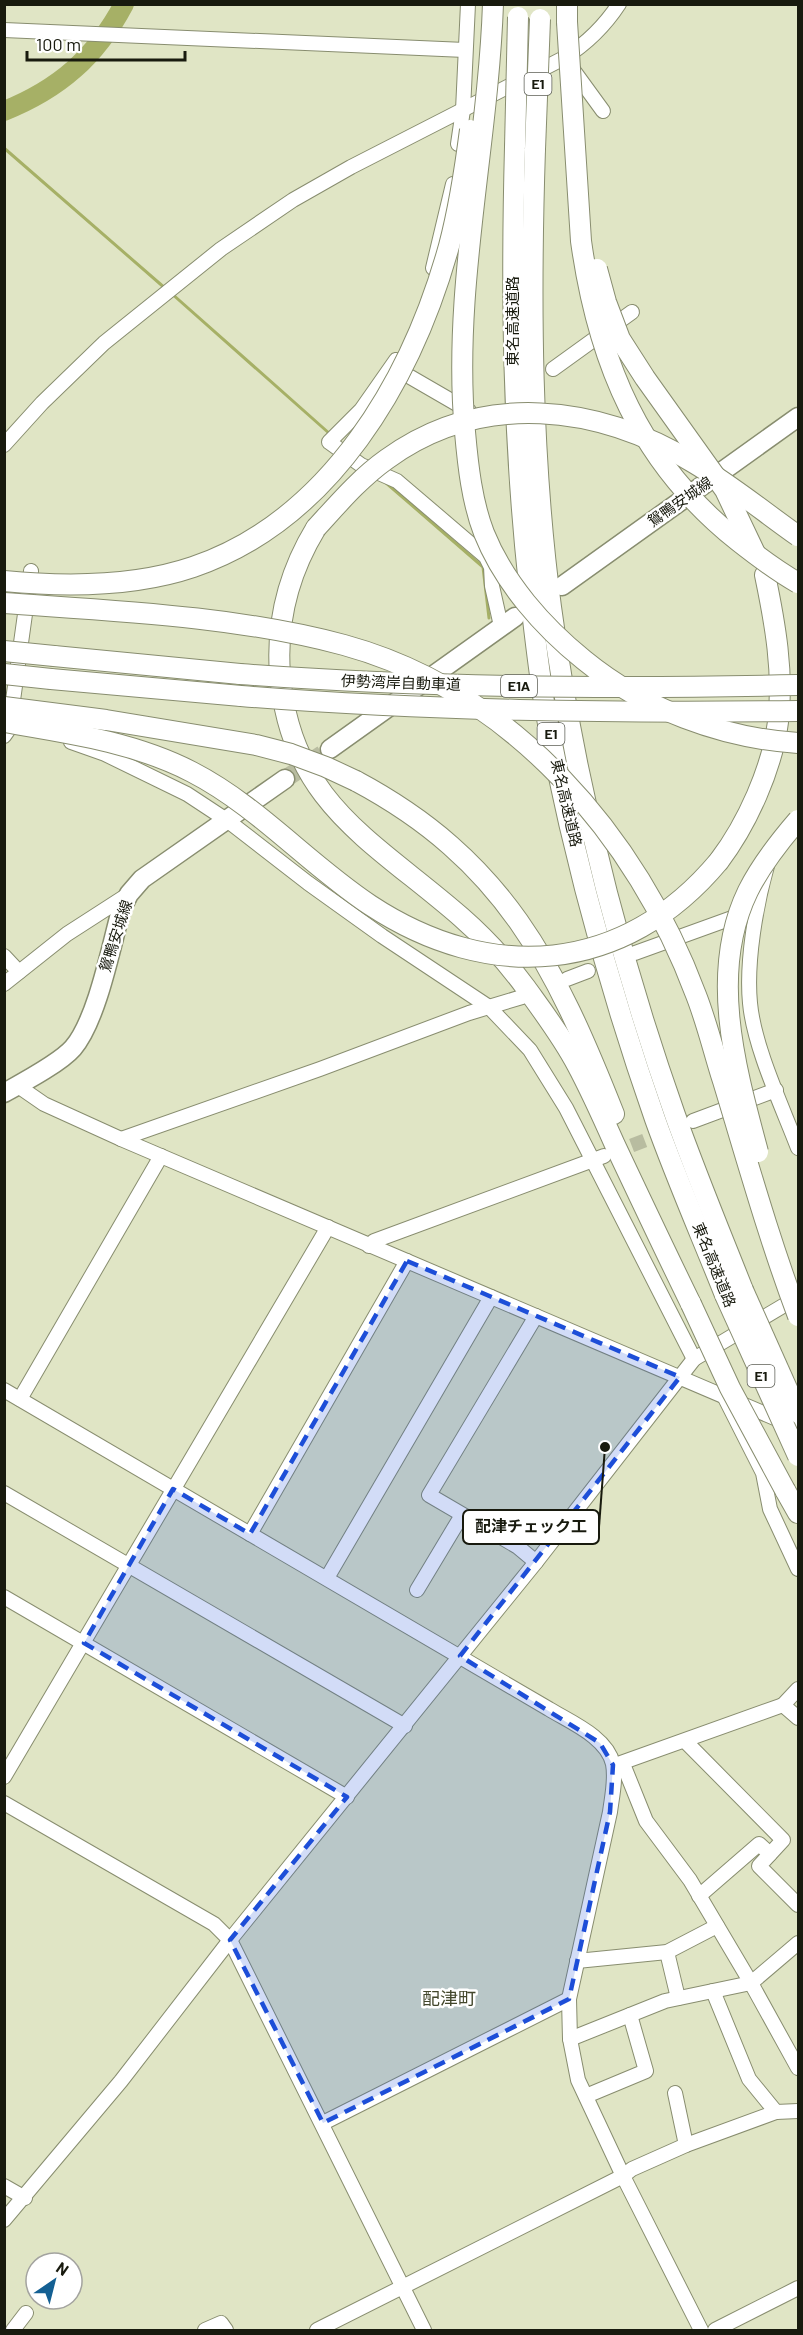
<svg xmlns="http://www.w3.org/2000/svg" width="803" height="2335" font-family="Barlow,'Noto Sans JP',sans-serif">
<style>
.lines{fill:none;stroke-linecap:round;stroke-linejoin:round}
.stream{stroke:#a6b066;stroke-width:3}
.river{stroke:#a6b066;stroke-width:20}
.minor-tunnel{stroke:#b8bca0;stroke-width:14;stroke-dasharray:14 7;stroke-linecap:butt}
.major-tunnel{stroke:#b8bca0;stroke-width:18;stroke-dasharray:18 9;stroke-linecap:butt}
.minor-casing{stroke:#888d6f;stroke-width:16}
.major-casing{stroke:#888d6f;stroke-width:21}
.highway-casing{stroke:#888d6f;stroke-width:22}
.minor{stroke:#fff;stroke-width:14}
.major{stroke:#fff;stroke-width:18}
.highway{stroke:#fff;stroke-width:20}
.highway-bridge-casing{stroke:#888d6f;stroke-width:22;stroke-linecap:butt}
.highway-bridge{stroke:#fff;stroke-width:20}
.marked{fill:#1d4ed8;fill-opacity:0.2;stroke:#1d4ed8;stroke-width:4.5;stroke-dasharray:12 8;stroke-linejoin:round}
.labels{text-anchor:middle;stroke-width:5;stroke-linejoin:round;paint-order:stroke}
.shield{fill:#fff;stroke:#5d5f56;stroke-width:1.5}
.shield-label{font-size:14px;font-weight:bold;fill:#181a0e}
.street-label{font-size:15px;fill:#181a0e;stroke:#fff}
.quarter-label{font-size:18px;fill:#43472c;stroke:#fff}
.leader{fill:none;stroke:#181a0e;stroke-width:2}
.callout-dot{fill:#181a0e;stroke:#fff;stroke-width:2}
.callout{fill:#fff;stroke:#181a0e;stroke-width:2}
.callout-label{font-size:16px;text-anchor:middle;font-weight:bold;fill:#181a0e}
</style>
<rect width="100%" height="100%" fill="#e0e5c5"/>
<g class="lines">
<g class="stream">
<polyline points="4,148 166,289"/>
<polyline points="171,293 330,434"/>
<polyline points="385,482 483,567 489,618"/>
</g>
<path class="river" d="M4 111C59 89 96 57 124 4"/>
<polyline class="minor-tunnel" points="612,1153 667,1132"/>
<polyline class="major-tunnel" points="285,779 330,749"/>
<defs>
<g id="minor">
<polyline points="4,30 465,50"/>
<polyline points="571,67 603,111"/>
<polyline points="458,144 463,110 468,4"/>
<polyline points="433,268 453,184"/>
<polyline points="396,360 361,410 329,442 361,465 397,481 486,557 491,567 492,586 501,626"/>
<polyline points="393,367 469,411"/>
<polyline points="553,369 632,312"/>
<path d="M4 445 42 403 104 343 221 249 293 200 351 167 564 58C586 44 604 27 619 4"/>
<polyline points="4,736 9,729 31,571"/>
<polyline points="71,742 105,754 187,794 228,821 308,883 382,936 489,1007 530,1050 566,1108 694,1359"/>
<path d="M767 866C756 905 746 962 750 1003 754 1047 782 1106 798 1148"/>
<polyline points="635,953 743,914"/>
<polyline points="4,956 19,972"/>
<polyline points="567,979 588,971"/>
<polyline points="4,984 67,934 129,894"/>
<polyline points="18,1086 44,1104 121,1139 798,1428"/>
<polyline points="693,1121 776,1090"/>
<polyline points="121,1139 320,1069 469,1013 522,997"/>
<polyline points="369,1246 374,1241 604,1156"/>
<polyline points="536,1316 429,1495 518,1547 536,1562"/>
<path d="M4 1390 549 1709C570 1722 607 1737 613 1764 616 1780 612 1796 610 1812L569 1999 570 2039 578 2080 623 2176 701 2330"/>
<polyline points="724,1396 763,1473 770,1509 798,1569"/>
<polyline points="20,1399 161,1156"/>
<polyline points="4,1493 405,1726"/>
<polyline points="250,1534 407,1261"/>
<polyline points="327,1578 491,1297"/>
<polyline points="417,1590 462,1515"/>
<polyline points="4,1597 347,1797"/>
<polyline points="783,1705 798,1689"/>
<polyline points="685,1741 783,1840 759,1866 798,1905"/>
<polyline points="623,1764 646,1821 690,1880 751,1983 798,2068"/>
<polyline points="615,1765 783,1705 798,1718"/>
<polyline points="4,1777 328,1227"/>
<polyline points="4,1803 214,1924 230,1940 424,2330"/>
<polyline points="699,1896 759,1844 770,1854"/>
<polyline points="667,1952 678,1998"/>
<polyline points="577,1961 667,1952 717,1926"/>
<polyline points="713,1991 749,2079 776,2112"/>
<polyline points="570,2039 665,2001 751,1983 798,1943"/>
<polyline points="675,2093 686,2145"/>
<polyline points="586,2096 646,2071 630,2015"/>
<polyline points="323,2123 569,1999"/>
<polyline points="4,2186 25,2198"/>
<polyline points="4,2220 121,2081 230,1940 536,1562 694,1359 798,1297"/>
<polyline points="13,2330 26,2313"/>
<polyline points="205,2330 221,2323 226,2330"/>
<polyline points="317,2330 623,2176 632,2169 686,2145 776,2112 798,2111"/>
<polyline points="715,2330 798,2288"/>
</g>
<g id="major">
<polyline points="562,586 798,417"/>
<polyline points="330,749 515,617"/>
<path d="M4 1093C22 1083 60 1063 73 1048 97 1020 111 947 121 910L129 894 142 879 285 779"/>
</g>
<g id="highway">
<polyline points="567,4 567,22"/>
<path d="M515 147C511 296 513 437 529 585 534 626 538 667 545 708 571 847 608 985 655 1119 676 1178 702 1237 725 1295"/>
<path d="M535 149C530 301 531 456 551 607 574 779 617 951 675 1115 696 1174 720 1232 743 1290"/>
<path d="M316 528C288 574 276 621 280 674 290 803 374 841 461 917 485 938 507 962 526 988 544 1013 563 1038 577 1065 591 1091 603 1118 615 1145 640 1198 665 1251 691 1304"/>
<polyline points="54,656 240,674"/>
<polyline points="51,679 241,696"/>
<path d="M356 781C504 860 555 965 614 1114"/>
<path d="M719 861C747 824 772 769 778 722 784 673 775 623 765 575"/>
<polyline points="785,1490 798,1513"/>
</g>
</defs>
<use href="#minor" class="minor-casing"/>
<use href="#major" class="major-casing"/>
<use href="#highway" class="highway-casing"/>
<use href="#minor" class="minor"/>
<use href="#major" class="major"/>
<use href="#highway" class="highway"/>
<defs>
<g id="highway-bridge">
<path d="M493 4C488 147 452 290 465 432 468 466 472 502 484 533 504 583 543 627 584 660 644 709 721 738 798 743"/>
<path d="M567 22 581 241C598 363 640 463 738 541 757 556 777 571 798 583"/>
<polyline points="515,147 518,17"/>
<polyline points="535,149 540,19"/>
<polyline points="597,269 606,302 620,339 645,378 725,490 755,553"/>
<path d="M316 528C338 504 360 478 387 459 482 390 599 405 694 463 731 485 764 512 798 536"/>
<path d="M4 581C66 587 134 587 193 567 331 520 412 379 449 246 459 208 465 169 470 130"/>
<path d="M4 603C116 611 236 616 344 645 512 691 637 836 696 995 707 1023 714 1053 723 1081 747 1160 769 1239 798 1316"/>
<polyline points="4,651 54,656"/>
<polyline points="4,674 51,679"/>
<path d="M240 674C426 688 612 689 798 685"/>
<path d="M241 696C426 711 612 713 798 711"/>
<polyline points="4,707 106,720 256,745 291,754 326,767 356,781"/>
<path d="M4 722C68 733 134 742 192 772 258 806 308 864 370 905 490 984 624 975 719 861"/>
<path d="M758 1152C736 1070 708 973 748 891 761 865 779 842 798 820"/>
<polyline points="743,1290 798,1413"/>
<polyline points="725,1295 798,1456"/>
<polyline points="691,1304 730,1388 785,1490"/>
</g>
</defs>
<use href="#highway-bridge" class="highway-bridge-casing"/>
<use href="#highway-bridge" class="highway-bridge"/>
</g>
<path class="marked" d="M407 1261 680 1377 460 1656 600 1743 613 1765 610 1812 569 1999 323 2123 230 1940 347 1797 84 1643 173 1489 250 1534Z"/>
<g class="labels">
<g class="shield">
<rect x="524.5" y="73" width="27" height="22" rx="4.5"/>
<rect x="501" y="675" width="36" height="22" rx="4.5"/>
<rect x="537.5" y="723" width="27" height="22" rx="4.5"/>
<rect x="747.5" y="1365" width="27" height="22" rx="4.5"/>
</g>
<g class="shield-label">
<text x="538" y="89">E1</text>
<text x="519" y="691">E1A</text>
<text x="551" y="739">E1</text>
<text x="761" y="1381">E1</text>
</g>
<g class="street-label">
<text transform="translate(513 321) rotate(-90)" y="5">東名高速道路</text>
<text transform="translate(680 502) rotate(-35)" y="5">鴛鴨安城線</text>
<text transform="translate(401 683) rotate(2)" y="5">伊勢湾岸自動車道</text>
<text transform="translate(566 803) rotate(77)" y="5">東名高速道路</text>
<text transform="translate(116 936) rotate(-72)" y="5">鴛鴨安城線</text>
<text transform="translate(714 1265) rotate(68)" y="5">東名高速道路</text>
</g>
<g class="quarter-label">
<text x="449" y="2005">配津町</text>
</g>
</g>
<path class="leader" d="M605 1447L599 1527"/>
<circle class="callout-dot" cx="605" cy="1447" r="6"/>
<rect class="callout" x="463" y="1510" width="136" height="34" rx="6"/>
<g class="callout-label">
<text x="531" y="1532">配津チェック工</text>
</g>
<rect width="803" height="2335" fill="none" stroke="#181a0e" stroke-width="12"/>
<g transform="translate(54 2281) rotate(35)"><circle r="28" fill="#ffffff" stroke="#a3a39f" stroke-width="1.5"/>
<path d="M0-4.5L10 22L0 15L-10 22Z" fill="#146093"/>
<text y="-9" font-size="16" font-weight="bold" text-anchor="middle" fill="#181a0e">N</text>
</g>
<path d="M27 51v9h158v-9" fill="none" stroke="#181a0e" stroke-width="3"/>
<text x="36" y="51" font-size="18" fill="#181a0e" stroke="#ffffff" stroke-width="4.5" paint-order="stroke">100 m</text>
</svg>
